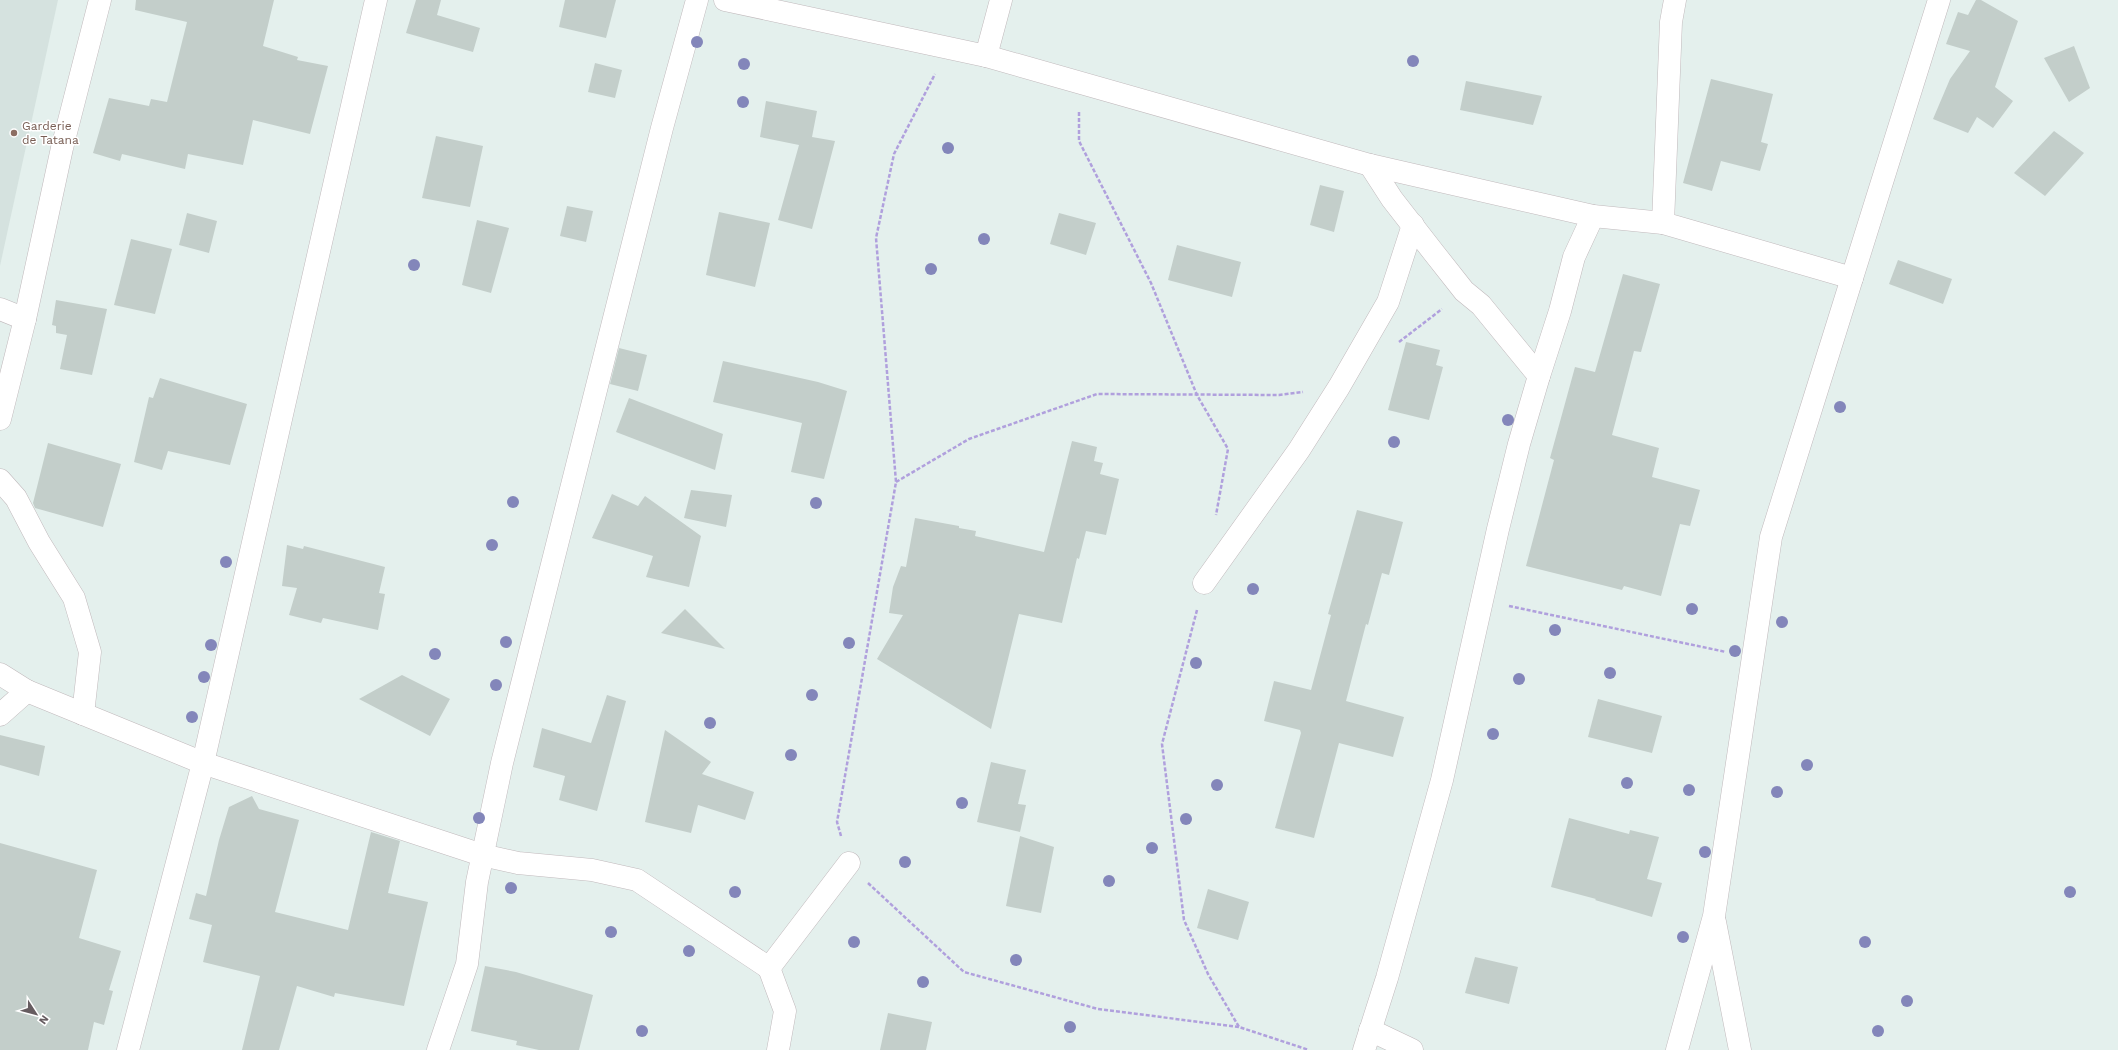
<svg xmlns="http://www.w3.org/2000/svg" width="2118" height="1050" font-family="'Work Sans',sans-serif">
<style>
.education{fill:#d5e2df}
.building{fill:#c3ceca}
.lines{fill:none;stroke-linecap:round;stroke-linejoin:round}
.minor-casing{stroke:#c1b9bc;stroke-width:23}
.path{stroke:#b0a0dd;stroke-width:2.5;stroke-dasharray:4 2;stroke-linecap:butt}
.minor{stroke:#fff;stroke-width:22}
.tree{fill:#8386ba}
.education-dot{fill:#8d6e63;stroke:#fff;stroke-width:1.5}
.labels{text-anchor:middle;stroke-width:3;stroke-linejoin:round;paint-order:stroke}
.education-label{font-size:12px;fill:#785e54;stroke:#fff;text-anchor:start}
</style>
<rect width="100%" height="100%" fill="#e4f0ed"/>
<polygon class="education" points="0,0 58,0 0,266"/>
<g class="building">
<polygon points="136,0 274,0 263,46 298,57 297,60 328,66 310,134 253,120 243,165 188,154 185,169 122,154 120,161 93,153 109,98 149,106 151,99 167,102 187,22 135,10"/>
<polygon points="416,0 441,0 437,15 480,28 473,52 406,33"/>
<polygon points="565,0 616,0 606,38 559,27"/>
<polygon points="1976,0 1981,0 2018,21 1995,87 2013,101 1993,128 1977,117 1968,133 1933,119 1950,79 1970,51 1946,44 1958,12 1968,15"/>
<polygon points="2074,46 2090,88 2069,102 2044,58"/>
<polygon points="595,63 622,70 615,98 588,92"/>
<polygon points="1711,79 1773,94 1761,142 1768,144 1760,171 1721,161 1712,191 1683,183"/>
<polygon points="1466,81 1542,96 1533,125 1460,110"/>
<polygon points="766,101 817,111 812,137 835,141 812,229 778,220 799,145 760,137"/>
<polygon points="2054,131 2084,153 2045,196 2014,173"/>
<polygon points="436,136 483,146 470,207 422,198"/>
<polygon points="1320,185 1344,191 1334,232 1310,225"/>
<polygon points="567,206 593,211 586,242 560,236"/>
<polygon points="719,212 770,223 755,287 706,275"/>
<polygon points="187,213 217,221 209,253 179,245"/>
<polygon points="1059,213 1096,223 1086,255 1050,244"/>
<polygon points="477,220 509,228 491,293 462,285"/>
<polygon points="131,239 172,249 155,314 114,305"/>
<polygon points="1177,245 1241,262 1232,297 1168,280"/>
<polygon points="1898,260 1952,279 1943,304 1889,284"/>
<polygon points="1623,274 1660,284 1641,352 1634,351 1612,435 1659,448 1652,477 1700,490 1690,526 1680,524 1661,596 1624,586 1622,590 1526,566 1554,460 1550,458 1575,367 1595,372"/>
<polygon points="56,300 107,309 92,375 60,369 67,335 56,333 56,326 52,325"/>
<polygon points="1406,342 1440,350 1436,365 1443,367 1429,420 1388,410"/>
<polygon points="619,348 647,355 638,391 610,384"/>
<polygon points="723,361 818,382 847,391 824,479 791,472 802,423 713,402"/>
<polygon points="160,378 247,404 230,465 168,451 162,470 134,462 149,397 153,398"/>
<polygon points="629,398 723,434 715,470 616,432"/>
<polygon points="1072,441 1097,447 1094,461 1103,463 1100,474 1119,479 1106,535 1086,531 1079,559 1077,558 1062,623 1019,614 991,729 877,659 903,615 889,613 893,587 901,566 906,567 915,518 959,526 959,528 976,531 975,536 1044,552"/>
<polygon points="48,443 121,464 103,527 35,508 33,503"/>
<polygon points="691,490 732,495 726,527 684,518"/>
<polygon points="612,494 638,506 645,496 701,536 689,587 646,577 653,556 592,538"/>
<polygon points="1357,510 1403,522 1389,575 1382,573 1368,625 1366,624 1346,701 1404,717 1393,757 1339,743 1314,838 1275,828 1301,733 1300,730 1264,721 1274,681 1311,690 1331,615 1328,614"/>
<polygon points="287,545 303,549 304,546 385,567 379,593 385,594 378,630 323,618 321,623 289,615 297,588 282,586"/>
<polygon points="685,609 725,649 661,633"/>
<polygon points="402,675 450,699 430,736 359,699"/>
<polygon points="607,695 626,701 597,811 559,800 565,776 533,767 542,728 591,743"/>
<polygon points="1598,699 1662,716 1652,753 1588,737"/>
<polygon points="665,730 711,762 702,774 754,792 745,820 698,805 691,833 645,822"/>
<polygon points="0,735 45,746 39,776 0,765"/>
<polygon points="991,762 1026,770 1018,804 1026,805 1020,832 977,822"/>
<polygon points="252,796 259,809 299,820 275,912 348,930 371,832 400,841 388,893 428,902 404,1006 335,993 334,997 297,986 279,1050 242,1050 260,976 203,962 212,925 189,919 196,893 206,896 219,840 229,807"/>
<polygon points="1569,818 1629,834 1630,830 1659,837 1647,879 1662,883 1652,917 1595,900 1596,899 1551,887"/>
<polygon points="1020,836 1054,847 1041,913 1006,906"/>
<polygon points="0,843 97,870 79,938 121,951 109,990 113,991 104,1025 94,1022 88,1050 0,1050"/>
<polygon points="1208,889 1249,902 1238,940 1197,928"/>
<polygon points="1475,957 1518,967 1509,1004 1465,993"/>
<polygon points="485,966 516,972 593,995 579,1050 539,1050 516,1045 517,1041 471,1031"/>
<polygon points="888,1013 932,1022 926,1050 880,1050"/>
</g>
<g class="lines">
<defs>
<g id="minor">
<polyline points="725,0 986,56 1001,0"/>
<polyline points="1675,0 1671,22 1663,223 1852,278 1939,0"/>
<polyline points="986,56 1370,165 1593,216 1663,223"/>
<polyline points="1370,165 1392,199 1434,253 1464,291 1481,305 1539,376"/>
<polyline points="0,309 25,319"/>
<polyline points="0,419 25,319 62,148 100,0"/>
<polyline points="0,480 16,498 39,542 74,598 90,652 83,714"/>
<polyline points="1204,583 1299,450 1339,387 1388,302 1413,225"/>
<polyline points="0,674 27,691 203,763 376,0"/>
<polyline points="0,715 27,691"/>
<polyline points="1715,922 1740,1050"/>
<polyline points="769,968 785,1011 778,1050"/>
<polyline points="1370,1030 1412,1050"/>
<polyline points="128,1050 203,763 482,855 518,863 592,870 637,880 769,968 849,863"/>
<polyline points="438,1050 467,964 477,882 502,763 662,128 697,0"/>
<polyline points="1364,1050 1387,978 1442,780 1498,529 1519,444 1539,376 1560,311 1574,257 1593,216"/>
<polyline points="1677,1050 1714,916 1771,537 1852,278"/>
</g>
</defs>
<use href="#minor" class="minor-casing"/>
<g class="path">
<polyline points="1079,112 1079,141 1151,283 1197,395 1228,449 1216,515"/>
<polyline points="1399,342 1442,309"/>
<polyline points="896,482 969,439 1097,394 1279,395 1303,392"/>
<polyline points="1509,606 1726,652"/>
<polyline points="1197,610 1162,744 1184,920 1208,974 1239,1027 1309,1050"/>
<polyline points="841,836 837,822 896,482 876,238 894,154 935,74"/>
<polyline points="868,883 964,972 1098,1009 1239,1027"/>
</g>
<use href="#minor" class="minor"/>
</g>
<g class="tree">
<circle cx="697" cy="42" r="6"/>
<circle cx="1413" cy="61" r="6"/>
<circle cx="744" cy="64" r="6"/>
<circle cx="743" cy="102" r="6"/>
<circle cx="948" cy="148" r="6"/>
<circle cx="984" cy="239" r="6"/>
<circle cx="414" cy="265" r="6"/>
<circle cx="931" cy="269" r="6"/>
<circle cx="1840" cy="407" r="6"/>
<circle cx="1508" cy="420" r="6"/>
<circle cx="1394" cy="442" r="6"/>
<circle cx="513" cy="502" r="6"/>
<circle cx="816" cy="503" r="6"/>
<circle cx="492" cy="545" r="6"/>
<circle cx="226" cy="562" r="6"/>
<circle cx="1253" cy="589" r="6"/>
<circle cx="1692" cy="609" r="6"/>
<circle cx="1782" cy="622" r="6"/>
<circle cx="1555" cy="630" r="6"/>
<circle cx="506" cy="642" r="6"/>
<circle cx="849" cy="643" r="6"/>
<circle cx="211" cy="645" r="6"/>
<circle cx="1735" cy="651" r="6"/>
<circle cx="435" cy="654" r="6"/>
<circle cx="1196" cy="663" r="6"/>
<circle cx="1610" cy="673" r="6"/>
<circle cx="204" cy="677" r="6"/>
<circle cx="1519" cy="679" r="6"/>
<circle cx="496" cy="685" r="6"/>
<circle cx="812" cy="695" r="6"/>
<circle cx="192" cy="717" r="6"/>
<circle cx="710" cy="723" r="6"/>
<circle cx="1493" cy="734" r="6"/>
<circle cx="791" cy="755" r="6"/>
<circle cx="1807" cy="765" r="6"/>
<circle cx="1627" cy="783" r="6"/>
<circle cx="1217" cy="785" r="6"/>
<circle cx="1689" cy="790" r="6"/>
<circle cx="1777" cy="792" r="6"/>
<circle cx="962" cy="803" r="6"/>
<circle cx="479" cy="818" r="6"/>
<circle cx="1186" cy="819" r="6"/>
<circle cx="1152" cy="848" r="6"/>
<circle cx="1705" cy="852" r="6"/>
<circle cx="905" cy="862" r="6"/>
<circle cx="1109" cy="881" r="6"/>
<circle cx="511" cy="888" r="6"/>
<circle cx="735" cy="892" r="6"/>
<circle cx="2070" cy="892" r="6"/>
<circle cx="611" cy="932" r="6"/>
<circle cx="1683" cy="937" r="6"/>
<circle cx="854" cy="942" r="6"/>
<circle cx="1865" cy="942" r="6"/>
<circle cx="689" cy="951" r="6"/>
<circle cx="1016" cy="960" r="6"/>
<circle cx="923" cy="982" r="6"/>
<circle cx="1907" cy="1001" r="6"/>
<circle cx="1070" cy="1027" r="6"/>
<circle cx="642" cy="1031" r="6"/>
<circle cx="1878" cy="1031" r="6"/>
</g>
<circle class="education-dot" cx="14" cy="133" r="4"/>
<g class="labels">
<g class="education-label">
<text x="22" y="130">Garderie<tspan x="22" dy="14">de Tatana</tspan></text>
</g>
</g>
<g transform="translate(36 1014) rotate(126)" stroke="#ffffff" stroke-width="3" paint-order="stroke">
<path d="M0-3L7 15L0 10L-7 15Z" fill="#665c60"/>
<text y="-6" font-size="11" font-weight="bold" text-anchor="middle" fill="#665c60">N</text>
</g>
</svg>
